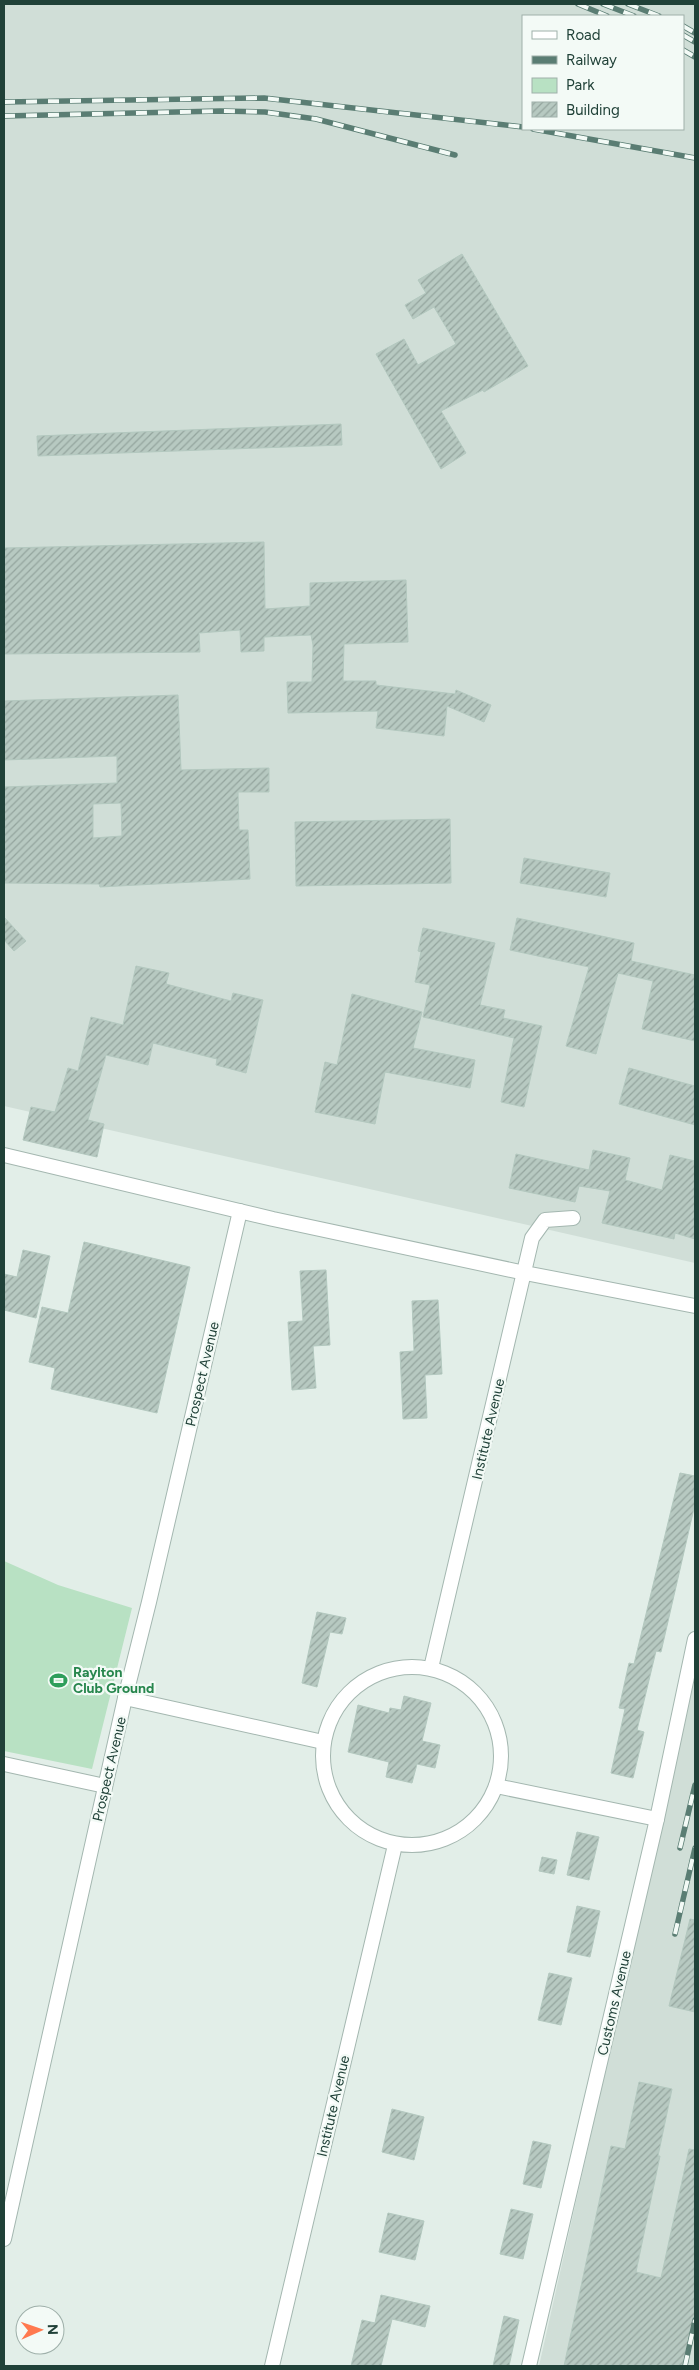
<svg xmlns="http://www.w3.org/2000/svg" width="699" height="2370" font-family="Figtree,sans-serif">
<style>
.built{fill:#d0ded7;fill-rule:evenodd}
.green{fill:#b8e1c3}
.building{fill:url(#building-hatch);stroke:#b3c8bf;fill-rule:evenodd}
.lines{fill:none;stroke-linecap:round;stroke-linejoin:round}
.street-casing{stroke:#a4b7b0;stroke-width:16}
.street{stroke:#fff;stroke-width:14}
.rail-casing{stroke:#5a7d73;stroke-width:5.5}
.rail{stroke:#f3faf6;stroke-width:4;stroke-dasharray:11;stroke-linecap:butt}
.labels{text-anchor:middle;stroke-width:4.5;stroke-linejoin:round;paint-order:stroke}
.street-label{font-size:14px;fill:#204138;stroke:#f3faf6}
.leisure-label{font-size:14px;font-weight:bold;fill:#27864d;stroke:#f3faf6;text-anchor:start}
</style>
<defs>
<pattern id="building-hatch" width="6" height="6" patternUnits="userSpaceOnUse" patternTransform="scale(1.25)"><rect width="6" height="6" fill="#b7c9c1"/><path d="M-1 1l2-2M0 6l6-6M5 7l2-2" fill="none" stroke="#94a59e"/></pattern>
</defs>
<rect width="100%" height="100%" fill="#e2eee8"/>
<g class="built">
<path d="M4 4H695V1263L4 1106ZM523 16H683V129H523Z"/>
<polygon points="695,1673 695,2366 539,2366"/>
</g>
<polygon class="green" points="4,1561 58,1585 132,1608 92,1769 4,1751"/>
<g class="building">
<polygon points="462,254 528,366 484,392 483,390 441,411 466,453 441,469 376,354 404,339 418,365 456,344 434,307 413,319 405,305 426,293 418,280"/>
<polygon points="341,424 342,445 38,456 37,436"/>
<polygon points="264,542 265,609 310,606 310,583 406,580 408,642 344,644 343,681 376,681 376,685 455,694 456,690 491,705 484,722 447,706 444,736 376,728 378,711 288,713 287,682 312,682 313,645 311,635 264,637 264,651 241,652 240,630 199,633 200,652 4,654 4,548"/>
<path d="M178 695 181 770 269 768V792H238L239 830H248L250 879 100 887 99 884 4 883V787L117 783V756L4 760V701ZM121 803 122 836 93 838V804Z"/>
<polygon points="450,819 451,883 296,886 295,822"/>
<polygon points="524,858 610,873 606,897 520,883"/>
<polygon points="4,917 26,941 14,951 4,940"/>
<polygon points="517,918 634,943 631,961 695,975 695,1041 642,1029 653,981 618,973 596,1054 566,1046 589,967 510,950"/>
<polygon points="423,928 495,943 480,1005 505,1010 503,1018 542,1026 524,1107 501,1102 514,1038 423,1017 430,985 415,982 421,952 418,951"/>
<polygon points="136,966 169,973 166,984 231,1001 233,993 263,1000 246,1073 216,1065 217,1059 153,1043 148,1065 106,1055 88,1120 104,1124 97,1157 23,1140 31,1107 55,1112 68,1068 78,1071 91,1017 123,1025"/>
<polygon points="352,994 422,1012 413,1048 475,1060 470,1088 385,1072 375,1124 315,1112 325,1062 337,1065"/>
<polygon points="629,1068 695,1086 695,1125 619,1104"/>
<polygon points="593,1150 630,1158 625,1180 662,1190 670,1155 695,1161 695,1239 675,1233 674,1239 602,1223 610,1191 579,1186 575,1202 509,1188 516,1154 589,1170"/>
<polygon points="84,1242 190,1267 157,1413 51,1389 55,1368 29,1362 42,1307 68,1313"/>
<polygon points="23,1250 50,1256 36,1318 4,1310 4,1274 17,1277"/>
<polygon points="326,1270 330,1345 313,1346 316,1388 292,1390 288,1322 303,1321 300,1271"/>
<polygon points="438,1300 442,1374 425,1375 427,1418 403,1419 400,1352 414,1351 412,1301"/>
<polygon points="680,1473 695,1476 695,1504 661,1652 656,1651 637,1730 644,1732 633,1778 611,1773 625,1709 619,1708 629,1663 634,1664"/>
<polygon points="317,1612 346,1618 342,1634 330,1632 317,1687 302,1683"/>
<polygon points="404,1696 431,1703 422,1741 440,1745 435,1768 417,1764 412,1783 386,1777 389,1762 348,1752 358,1705 389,1713 390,1708 401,1710"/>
<polygon points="577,1832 599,1837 589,1880 567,1875"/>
<polygon points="542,1857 557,1860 554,1874 539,1871"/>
<polygon points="577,1906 600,1911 590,1957 567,1952"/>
<polygon points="690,1919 695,1920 695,2012 669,2006"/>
<polygon points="549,1973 572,1978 561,2025 538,2020"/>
<polygon points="639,2082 672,2089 658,2156 660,2156 636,2272 661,2278 689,2149 695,2150 695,2317 684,2366 564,2366 611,2146 625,2149"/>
<polygon points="392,2109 424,2117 414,2160 382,2152"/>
<polygon points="533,2141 551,2145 541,2188 523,2184"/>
<polygon points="511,2209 533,2214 523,2259 500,2254"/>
<polygon points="388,2213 424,2221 415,2260 379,2252"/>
<polygon points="381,2295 430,2306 425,2327 392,2319 381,2366 351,2366 362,2320 375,2323"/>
<polygon points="504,2316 519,2320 509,2366 493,2366"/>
</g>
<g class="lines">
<defs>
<g id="street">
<polyline points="4,1155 273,1219 525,1273 695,1306"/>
<circle cx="412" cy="1756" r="89"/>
<polyline points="431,1668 532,1238 545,1220 573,1218"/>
<polyline points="125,1698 323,1742"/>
<polyline points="4,1764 105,1786"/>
<polyline points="496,1786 657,1819"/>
<polyline points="4,2239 125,1698 149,1602 240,1211"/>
<polyline points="272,2366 395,1845"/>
<polyline points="529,2366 657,1819 695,1639"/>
</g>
</defs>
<use href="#street" class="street-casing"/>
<use href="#street" class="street"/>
<defs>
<g id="rail">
<polyline points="578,4 607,16"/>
<polyline points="603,4 634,16"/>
<polyline points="628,4 659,16"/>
<polyline points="683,26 695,33"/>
<polyline points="683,35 695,42"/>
<polyline points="683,50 695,57"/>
<polyline points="4,102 264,98 523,127"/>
<polyline points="4,116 220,111 265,112 316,119 455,155"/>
<polyline points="533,129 695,158"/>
<polyline points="680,1848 695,1785"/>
<polyline points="675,1934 695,1848"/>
<polyline points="685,2366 695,2320"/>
</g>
</defs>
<use href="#rail" class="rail-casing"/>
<use href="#rail" class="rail"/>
</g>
<defs>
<symbol id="stadium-bare" viewBox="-9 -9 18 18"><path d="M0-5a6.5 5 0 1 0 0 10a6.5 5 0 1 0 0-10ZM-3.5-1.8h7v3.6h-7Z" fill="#2e9e5b" stroke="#f3faf6" stroke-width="2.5" paint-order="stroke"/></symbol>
</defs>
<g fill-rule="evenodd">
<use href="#stadium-bare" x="46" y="1668" width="25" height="25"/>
</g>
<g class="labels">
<g class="street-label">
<text transform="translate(202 1374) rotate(-77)" y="5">Prospect Avenue</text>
<text transform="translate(488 1429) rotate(-77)" y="5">Institute Avenue</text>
<text transform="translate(109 1769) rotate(-77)" y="5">Prospect Avenue</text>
<text transform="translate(614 2003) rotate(-77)" y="5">Customs Avenue</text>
<text transform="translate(333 2106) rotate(-77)" y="5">Institute Avenue</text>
</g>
<g class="leisure-label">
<text x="73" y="1677">Raylton<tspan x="73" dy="16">Club Ground</tspan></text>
</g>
</g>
<rect width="699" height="2370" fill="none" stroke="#204138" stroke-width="10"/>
<rect x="522" y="15" width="162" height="115" fill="#f3faf6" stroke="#9fb0aa"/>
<rect x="532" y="31" width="25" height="8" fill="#ffffff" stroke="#9fb0aa"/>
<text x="566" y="40" font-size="15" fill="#204138">Road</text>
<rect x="532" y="56" width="25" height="8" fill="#5a7d73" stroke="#9fb0aa"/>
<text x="566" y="65" font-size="15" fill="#204138">Railway</text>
<rect x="532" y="78" width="25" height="15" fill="#b8e1c3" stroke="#9fb0aa"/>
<text x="566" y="90" font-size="15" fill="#204138">Park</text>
<rect x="532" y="102" width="25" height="15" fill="url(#building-hatch)" stroke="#9fb0aa"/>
<text x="566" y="115" font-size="15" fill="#204138">Building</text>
<g transform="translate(40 2330) rotate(88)"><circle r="24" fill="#f3faf6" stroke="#9fb0aa"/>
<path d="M0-4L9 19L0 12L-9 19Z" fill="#ff794f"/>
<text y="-8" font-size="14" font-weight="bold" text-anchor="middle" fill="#204138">N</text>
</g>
</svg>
